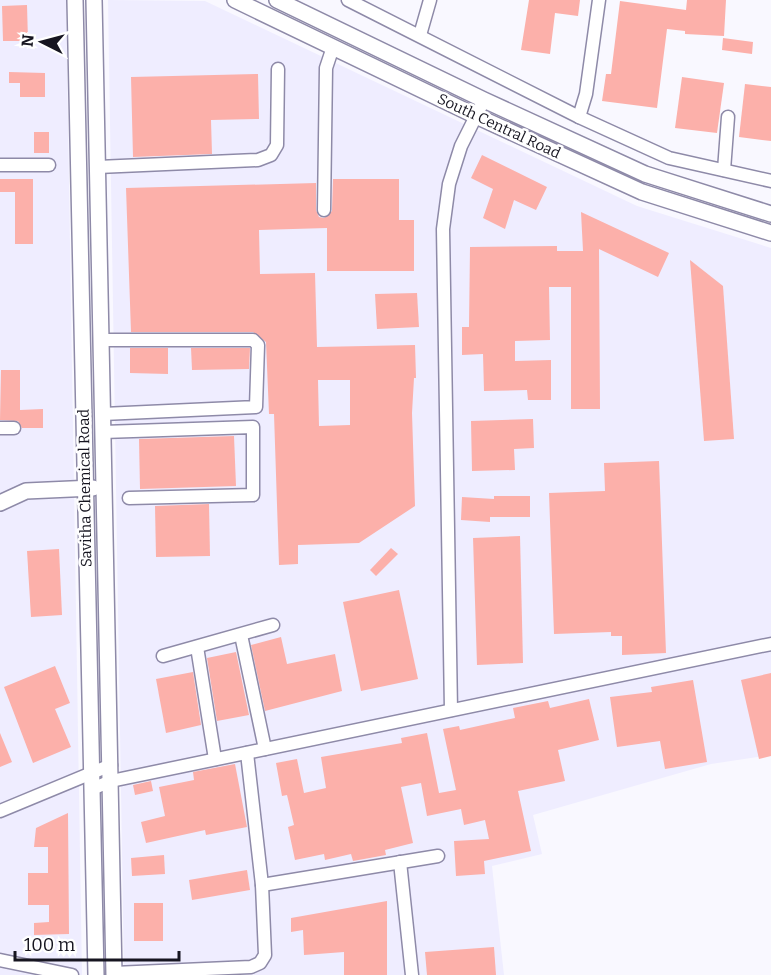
<svg xmlns="http://www.w3.org/2000/svg" width="771" height="975" font-family="Bitter,serif">
<style>
.industrial{fill:#efedff}
.building{fill:#fcb0aa;fill-rule:evenodd}
.lines{fill:none;stroke-linecap:round;stroke-linejoin:round}
.minor-casing{stroke:#8e8aa8;stroke-width:15}
.major-casing{stroke:#8e8aa8;stroke-width:18}
.minor{stroke:#fff;stroke-width:12}
.major{stroke:#fff;stroke-width:15}
.labels{text-anchor:middle;stroke-width:5;stroke-linejoin:round;paint-order:stroke}
.street-label{font-size:15px;fill:#161520;stroke:#fff}
</style>
<rect width="100%" height="100%" fill="#f9f8ff"/>
<g class="industrial">
<polygon points="0,0 66,0 82,975 0,975"/>
<polygon points="108,0 205,1 637,206 771,248 771,755 711,764 533,815 542,854 492,866 504,975 124,975"/>
</g>
<g class="building">
<polygon points="529,0 580,0 578,16 555,13 550,54 521,50"/>
<polygon points="687,0 726,0 724,36 685,34 685,31 667,29 657,108 602,101 606,74 611,74 620,1 686,10"/>
<polygon points="27,5 28,41 3,41 2,6"/>
<polygon points="723,38 753,42 752,54 722,50"/>
<polygon points="9,72 45,73 45,97 20,97 20,83 9,83"/>
<polygon points="258,74 259,119 211,120 212,154 133,157 131,77"/>
<polygon points="682,77 724,83 717,133 675,128"/>
<polygon points="745,84 771,87 771,141 739,137"/>
<rect x="34" y="132" width="15" height="21"/>
<polygon points="482,155 547,187 536,210 514,200 505,229 483,218 493,189 471,178"/>
<polygon points="0,179 33,179 33,244 15,244 15,192 0,192"/>
<path d="M333 179H399V220H414V271H327V228L259 230 260 274 315 273 317 347 415 345 416 378H414L412 413 415 506 359 543 298 545V564L279 565 274 414H269L266 342 253 332H131L126 188 316 183V210L319 217 324 218 332 211ZM318 380H350V425L319 426Z"/>
<polygon points="581,212 669,253 658,277 599,249 600,409 571,409 571,287 549,287 550,340 515,341 515,361 551,360 551,400 528,400 527,390 484,391 483,354 462,355 462,327 469,327 470,247 557,246 557,251 583,251"/>
<polygon points="690,260 723,286 734,439 704,441"/>
<polygon points="417,293 419,327 377,329 375,294"/>
<polygon points="130,348 168,348 168,374 130,373"/>
<polygon points="191,348 250,348 249,369 192,370"/>
<polygon points="1,370 20,370 20,410 43,409 43,428 22,428 18,421 0,420"/>
<polygon points="533,419 534,448 514,449 515,470 472,471 471,421"/>
<polygon points="234,436 236,486 140,489 139,439"/>
<polygon points="659,461 666,653 622,655 622,636 611,636 611,632 554,634 549,493 605,491 604,463"/>
<polygon points="494,496 530,496 530,517 490,517 490,522 461,520 462,497 494,499"/>
<polygon points="209,504 210,556 156,557 155,506"/>
<polygon points="520,536 523,663 477,665 473,538"/>
<polygon points="391,548 398,554 376,576 370,570"/>
<polygon points="59,549 62,615 31,617 27,551"/>
<polygon points="399,590 418,679 361,691 343,602"/>
<polygon points="281,637 287,664 335,654 342,691 265,711 251,645"/>
<polygon points="236,652 249,715 217,721 207,658"/>
<polygon points="55,666 70,703 55,709 71,747 33,763 4,687"/>
<polygon points="193,672 201,725 166,733 156,679"/>
<polygon points="771,673 771,756 759,759 741,680"/>
<polygon points="693,680 707,762 665,769 660,741 617,747 610,697 652,692 651,687"/>
<polygon points="589,699 599,740 558,750 565,781 518,791 531,851 484,861 485,874 456,876 454,841 489,839 485,820 464,825 461,809 427,816 421,783 401,787 413,843 385,850 386,855 353,861 351,854 325,860 324,854 295,860 288,827 294,825 287,795 282,796 276,763 297,759 304,793 326,788 321,757 402,743 401,738 427,733 439,793 456,790 443,729 459,726 460,730 515,718 513,708 548,701 550,708"/>
<polygon points="0,733 12,762 0,767"/>
<polygon points="235,764 247,827 206,835 205,830 146,843 141,822 165,816 159,787 194,780 193,772"/>
<polygon points="151,781 153,791 135,795 133,785"/>
<polygon points="68,813 69,934 34,935 34,923 49,922 49,905 28,905 28,873 48,873 48,847 34,847 36,828"/>
<polygon points="164,855 165,874 132,876 131,858"/>
<polygon points="247,870 250,890 192,900 189,880"/>
<polygon points="387,901 387,975 344,975 344,952 304,955 303,930 291,932 291,918"/>
<rect x="134" y="903" width="29" height="38"/>
<polygon points="494,947 496,975 427,975 425,952"/>
</g>
<g class="lines">
<defs>
<g id="minor">
<polyline points="348,0 579,117 669,158 771,181"/>
<polyline points="420,35 430,0"/>
<polyline points="579,117 586,94 599,0"/>
<polyline points="0,165 49,165"/>
<polyline points="98,167 258,160 271,155 277,145 278,69"/>
<polyline points="724,170 728,117"/>
<polyline points="324,210 326,68 333,47"/>
<polyline points="101,340 253,340 258,345 256,407 103,414"/>
<polyline points="0,428 14,428"/>
<polyline points="103,432 253,427 253,495 129,498"/>
<polyline points="241,635 265,749"/>
<polyline points="197,647 215,759"/>
<polyline points="163,656 273,625"/>
<polyline points="451,710 443,229 449,184 461,146 484,100"/>
<polyline points="92,789 111,781 771,644"/>
<polyline points="0,811 111,765"/>
<polyline points="400,862 412,975"/>
<polyline points="262,885 438,856"/>
<polyline points="0,960 72,975"/>
<polyline points="114,973 251,967 260,963 265,955 262,885 247,753"/>
</g>
<g id="major">
<polyline points="75,0 96,975"/>
<polyline points="94,0 114,975"/>
<polyline points="235,0 476,116 642,192 771,233"/>
<polyline points="277,0 484,100 645,174 771,214"/>
<polyline points="0,503 26,491 93,488"/>
</g>
</defs>
<use href="#minor" class="minor-casing"/>
<use href="#major" class="major-casing"/>
<use href="#minor" class="minor"/>
<use href="#major" class="major"/>
</g>
<g class="labels">
<g class="street-label">
<text transform="translate(499 126) rotate(25)" y="5">South Central Road</text>
<text transform="translate(85 488) rotate(-91)" y="5">Savitha Chemical Road</text>
</g>
</g>
<g transform="translate(42 42) rotate(276)" stroke="#ffffff" stroke-width="4.5" paint-order="stroke">
<path d="M0-4.5L10 22L0 15L-10 22Z" fill="#161520"/>
<text y="-9" font-size="16" font-weight="bold" text-anchor="middle" fill="#161520">N</text>
</g>
<path d="M15 951v9h164v-9" fill="none" stroke="#161520" stroke-width="3"/>
<text x="24" y="951" font-size="18" fill="#161520" stroke="#ffffff" stroke-width="4.5" paint-order="stroke">100 m</text>
</svg>
